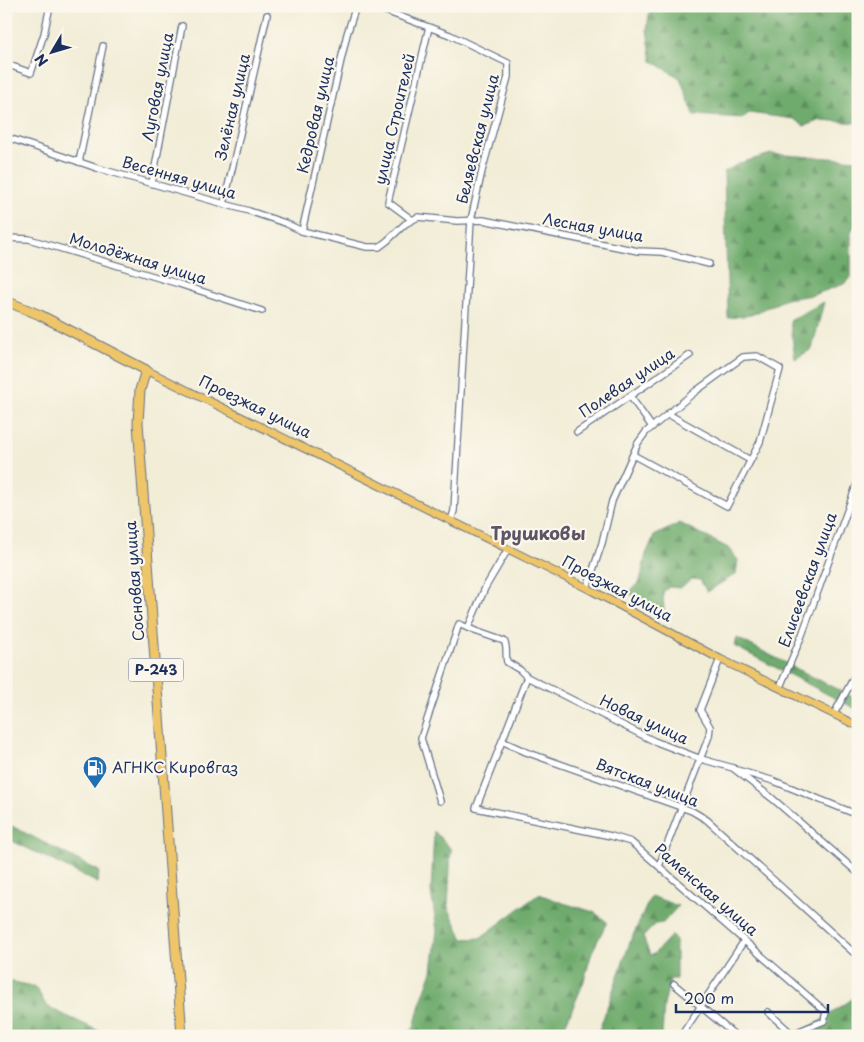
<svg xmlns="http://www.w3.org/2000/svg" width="864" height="1042" font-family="'Playpen Sans',sans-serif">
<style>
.forest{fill:url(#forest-firs);stroke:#446d65}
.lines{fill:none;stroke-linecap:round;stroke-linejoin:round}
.minor-casing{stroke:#667288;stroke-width:8}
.major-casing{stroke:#667288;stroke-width:9}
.highway-casing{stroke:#667288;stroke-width:11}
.minor{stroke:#fff;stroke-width:5.5}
.major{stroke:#eec569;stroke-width:7}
.highway{stroke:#eec569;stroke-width:9}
.labels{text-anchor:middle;stroke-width:4.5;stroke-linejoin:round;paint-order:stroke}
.shield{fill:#fbf7ec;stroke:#5e6b89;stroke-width:1}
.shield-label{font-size:14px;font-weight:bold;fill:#1b2f5e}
.street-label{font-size:15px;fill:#1b2f5e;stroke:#fbf7ec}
.poi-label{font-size:15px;fill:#1b2f5e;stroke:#fbf7ec;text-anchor:start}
.quarter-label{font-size:18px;font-weight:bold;fill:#5c5566;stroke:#fbf7ec}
</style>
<defs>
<pattern id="forest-firs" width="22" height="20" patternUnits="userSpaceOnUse" patternTransform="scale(1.25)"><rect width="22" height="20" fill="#6eab6c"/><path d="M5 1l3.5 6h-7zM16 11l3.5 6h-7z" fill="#5a8c5c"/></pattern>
</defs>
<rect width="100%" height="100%" fill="#fbf7ec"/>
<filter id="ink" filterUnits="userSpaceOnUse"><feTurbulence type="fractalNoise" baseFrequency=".02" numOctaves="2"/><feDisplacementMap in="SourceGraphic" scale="10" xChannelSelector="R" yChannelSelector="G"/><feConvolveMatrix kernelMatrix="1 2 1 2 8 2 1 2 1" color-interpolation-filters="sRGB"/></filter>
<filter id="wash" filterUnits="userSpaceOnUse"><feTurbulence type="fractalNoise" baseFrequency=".0096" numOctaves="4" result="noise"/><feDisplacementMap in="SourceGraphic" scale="20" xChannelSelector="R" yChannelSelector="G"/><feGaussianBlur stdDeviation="1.12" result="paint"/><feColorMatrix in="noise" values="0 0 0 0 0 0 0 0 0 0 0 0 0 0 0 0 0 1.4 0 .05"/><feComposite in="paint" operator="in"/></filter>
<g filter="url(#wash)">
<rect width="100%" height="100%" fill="#f2edd7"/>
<g class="forest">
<polygon points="650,6 858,6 858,123 821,120 804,126 794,119 749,113 743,118 694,115 680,78 652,61 647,30"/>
<polygon points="771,154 858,160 858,218 851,232 851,277 844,284 813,295 786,299 751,315 728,318 724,172 740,163"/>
<polygon points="824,302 812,349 795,359 790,320"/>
<polygon points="680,523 728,548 738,560 736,574 707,592 700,580 692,579 680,588 669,587 663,592 664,611 628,593 640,581 646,554 654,536"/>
<polygon points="737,638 858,700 858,710 734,646"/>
<polygon points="6,823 99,871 98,883 6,838"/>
<polygon points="434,831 451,849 448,907 463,939 480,938 539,894 563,903 594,912 607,922 592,952 583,984 564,1028 555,1036 405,1036 414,1028 420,1004 432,971 437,930 431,892"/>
<polygon points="651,896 678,906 663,923 655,924 643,937 650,955 654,954 672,935 676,941 676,979 670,979 664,1005 662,1036 597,1036 630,942"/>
<polygon points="10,981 36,987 44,1002 50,1008 105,1034 105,1036 6,1036 6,984"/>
<polygon points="858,995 858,1036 794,1036 820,1021"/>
</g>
</g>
<g filter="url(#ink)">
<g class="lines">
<defs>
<g id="minor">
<polyline points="372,6 450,35 508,63 508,77 482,171 471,220 455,493 454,511 451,520"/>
<polyline points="6,64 31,73 44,34 50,6"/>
<polyline points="6,137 97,168 249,211 285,223 302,231 367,247 379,247 387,241 405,224 418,217 457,221 483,220 638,251 662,252 709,264"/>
<polyline points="79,162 103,46"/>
<polyline points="152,183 182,26"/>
<polyline points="224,204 267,15"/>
<polyline points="411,219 388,202 429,27"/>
<polyline points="302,231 347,34 356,6"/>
<polyline points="6,238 29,239 176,283 262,311"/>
<polyline points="630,396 652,427"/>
<polyline points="668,414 750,460"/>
<polyline points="577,432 690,355"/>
<polyline points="587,588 602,543 612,501 638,443 646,432 696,391 743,357 757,356 780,369 760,442 727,506 633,455"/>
<polyline points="468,628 485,588 508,549"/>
<polyline points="780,687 802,635 858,481"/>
<polyline points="834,714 858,670"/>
<polyline points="502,741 526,752 692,811 707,820 853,952 858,955"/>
<polyline points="737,770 774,781 858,815"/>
<path d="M440 801 421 738 459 624 475 631 504 641C508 647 505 655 507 662L520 670 527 677"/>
<polyline points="659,866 709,736 710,727 700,710 720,659"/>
<polyline points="674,984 736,1036"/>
<polyline points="768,1012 792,1034 824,1021 826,1012 631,842 611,836 476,808 527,677 654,741 701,759 733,768 773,799 858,873"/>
<polyline points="681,1036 744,941"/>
</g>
<polyline id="major" points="146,370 587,588 720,659 858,726"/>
<polyline id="highway" points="6,301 40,315 146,370 140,390 138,423 182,1036"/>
</defs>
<use href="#minor" class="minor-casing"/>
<use href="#major" class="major-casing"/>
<use href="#highway" class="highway-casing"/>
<use href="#minor" class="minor"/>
<use href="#major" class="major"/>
<use href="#highway" class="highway"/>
</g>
</g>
<defs>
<symbol id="fuel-pin" viewBox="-11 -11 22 30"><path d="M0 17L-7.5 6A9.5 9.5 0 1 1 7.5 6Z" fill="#1f6fb2" stroke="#fbf7ec"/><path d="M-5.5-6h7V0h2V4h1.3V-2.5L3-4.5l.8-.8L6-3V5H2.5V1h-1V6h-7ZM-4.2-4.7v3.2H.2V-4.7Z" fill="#fff"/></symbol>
</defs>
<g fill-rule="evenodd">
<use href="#fuel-pin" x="81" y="754" width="28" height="38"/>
</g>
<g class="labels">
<rect class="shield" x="128.5" y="658.5" width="55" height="23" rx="4"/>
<g class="shield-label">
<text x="156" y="675">Р-243</text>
</g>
<g class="street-label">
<text transform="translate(158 87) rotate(-79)" y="5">Луговая улица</text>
<text transform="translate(233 107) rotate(-77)" y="5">Зелёная улица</text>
<text transform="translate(316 115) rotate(-77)" y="5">Кедровая улица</text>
<text transform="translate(395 119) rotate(-77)" y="5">улица Строителей</text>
<text transform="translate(478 139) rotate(-76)" y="5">Беляевская улица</text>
<text transform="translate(179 178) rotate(16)" y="5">Весенняя улица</text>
<text transform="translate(593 228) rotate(10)" y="5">Лесная улица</text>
<text transform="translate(138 259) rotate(17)" y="5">Молодёжная улица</text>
<text transform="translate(627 383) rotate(-34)" y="5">Полевая улица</text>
<text transform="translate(255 407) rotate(26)" y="5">Проезжая улица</text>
<text transform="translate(808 580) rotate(-70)" y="5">Елисеевская улица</text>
<text transform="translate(135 581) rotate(-94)" y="5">Сосновая улица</text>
<text transform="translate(617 589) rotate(28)" y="5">Проезжая улица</text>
<text transform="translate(644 720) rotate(25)" y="5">Новая улица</text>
<text transform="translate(647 783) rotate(21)" y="5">Вятская улица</text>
<text transform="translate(706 890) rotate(41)" y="5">Раменская улица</text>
</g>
<g class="poi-label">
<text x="112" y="773">АГНКС Кировгаз</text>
</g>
<g class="quarter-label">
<text x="538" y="540">Трушковы</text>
</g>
</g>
<rect width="864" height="1042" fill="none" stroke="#fbf7ec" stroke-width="25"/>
<g transform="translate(52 52) rotate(232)" stroke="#fbf7ec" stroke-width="4" paint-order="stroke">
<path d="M0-4L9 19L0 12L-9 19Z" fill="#1b2f5e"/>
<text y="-8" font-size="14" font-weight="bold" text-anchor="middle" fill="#1b2f5e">N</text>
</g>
<path d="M676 1004v8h152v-8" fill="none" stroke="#1b2f5e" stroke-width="2.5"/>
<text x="684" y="1004" font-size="15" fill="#1b2f5e" stroke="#fbf7ec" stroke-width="4" paint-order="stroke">200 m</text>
</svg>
